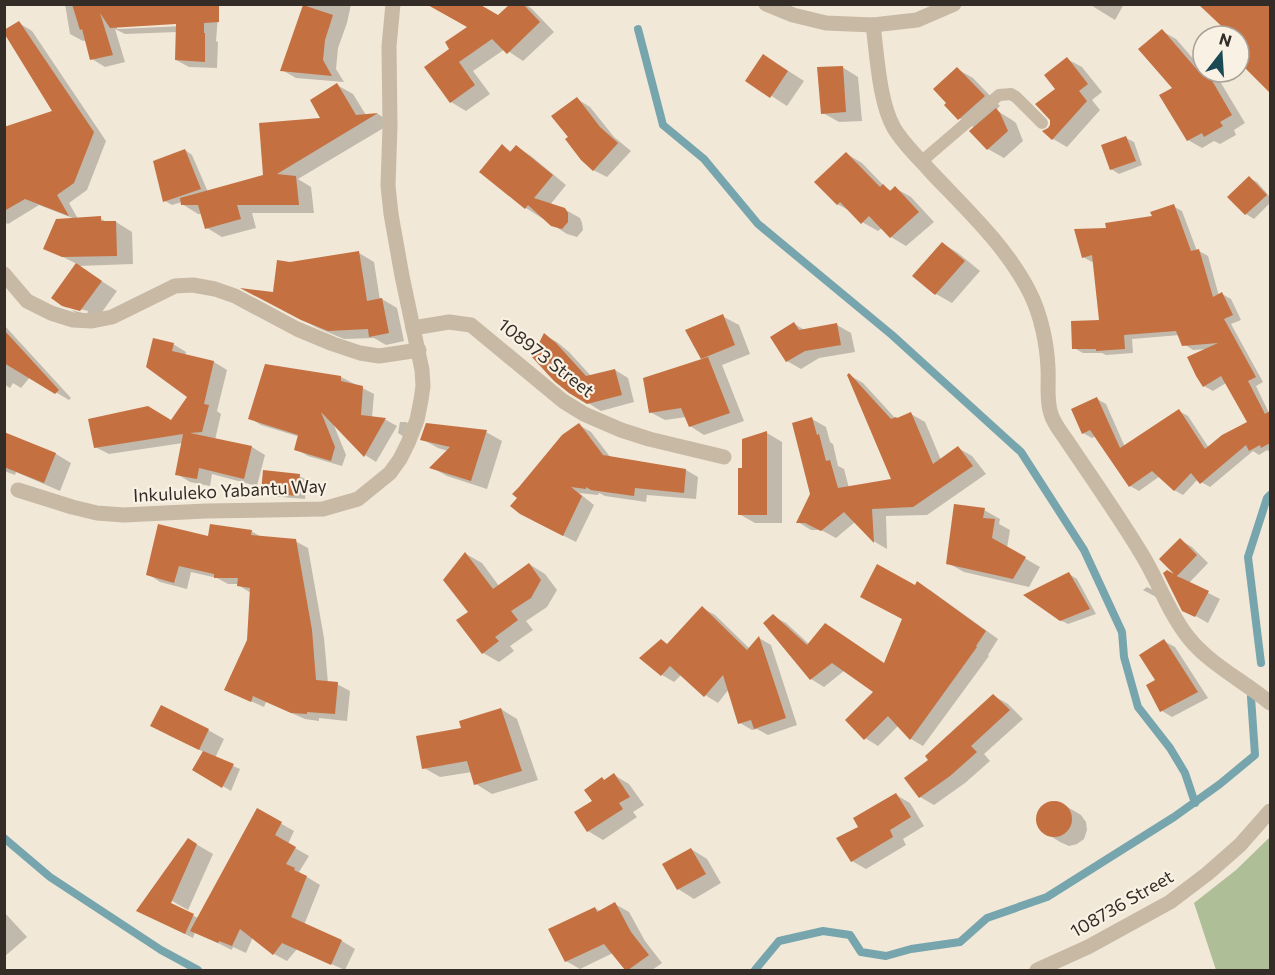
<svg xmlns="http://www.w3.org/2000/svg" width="1275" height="975" font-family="Commissioner,sans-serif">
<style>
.green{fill:#aebf98}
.shadow{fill:#0003;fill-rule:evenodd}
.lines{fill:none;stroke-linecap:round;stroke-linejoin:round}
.stream{stroke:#77a5ad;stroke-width:8}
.building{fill:#c57041}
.service{stroke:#c8b9a4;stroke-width:12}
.minor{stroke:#c8b9a4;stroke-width:15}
.labels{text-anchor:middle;stroke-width:4.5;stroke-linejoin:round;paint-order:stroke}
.street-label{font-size:18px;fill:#342c26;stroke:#f9f1e4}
</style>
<rect width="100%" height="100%" fill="#f1e8d8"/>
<polygon class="green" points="1270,837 1270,970 1216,970 1194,903 1236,870"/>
<g class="shadow">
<path d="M65 4H219L216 41 218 42 217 68 189 67 176 60 177 32 125 34 115 29 125 62 105 67 92 59 87 40 83 41 70 34ZM183 23V26L117 29V26Z"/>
<polygon points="305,4 351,4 347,23 338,48 336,69 344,82 296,78 282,70"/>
<polygon points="429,4 483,4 481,7 499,17 512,4 525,4 532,9 554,32 523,61 505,49 473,71 490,94 466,111 451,102 451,49 469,27"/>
<polygon points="1089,4 1124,4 1115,20"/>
<polygon points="1270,13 1270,90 1239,60 1239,36 1234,36 1263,25"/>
<polygon points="19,23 32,31 106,141 87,190 69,203 78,219 100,218 108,223 116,222 132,232 133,264 78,266 117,291 97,319 79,315 71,310 87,314 88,311 67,306 67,308 62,305 77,264 45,248 75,219 39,205 8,224 4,222 4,118 6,128 54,112"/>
<polygon points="1162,31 1176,39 1203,70 1203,72 1208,72 1218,78 1245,123 1234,130 1236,135 1220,144 1214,141 1202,148 1188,140 1174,88"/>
<polygon points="1067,59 1082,67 1102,92 1092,100 1100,110 1067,147 1053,139 1049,130 1057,89"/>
<polygon points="779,65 804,81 787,106 747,80"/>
<polygon points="842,67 858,77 862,121 839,122 823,113"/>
<polygon points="957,69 973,78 1000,106 996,110 1012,120 1016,123 1023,141 1004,158 988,149 975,128 959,118"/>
<polygon points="337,85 353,94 366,115 378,114 392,123 298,179 311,187 314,213 252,213 256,228 222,237 207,228 202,214 198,214 182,204 182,202 172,205 165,201 185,150 192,155 208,192 265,176 322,119"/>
<polygon points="577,99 590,107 614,137 631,151 607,177 593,170 570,137"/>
<polygon points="1126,138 1134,142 1142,165 1119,174 1111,169"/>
<polygon points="502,146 512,152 516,147 531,156 566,185 550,205 564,209 580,218 582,223 583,230 577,237 567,234 526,208"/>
<polygon points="847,154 862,163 886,188 892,191 895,188 911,197 934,222 906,246 891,237 882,228 878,231 862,222 852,212 837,204"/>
<polygon points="1249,178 1257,182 1270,197 1270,203 1254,219 1246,214 1229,197"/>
<polygon points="1173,206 1182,211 1197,251 1199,251 1208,256 1219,296 1222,294 1231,299 1241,320 1231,324 1263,382 1256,386 1269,413 1270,412 1270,452 1267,450 1259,455 1253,451 1210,487 1201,482 1198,479 1183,495 1174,490 1160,476 1139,491 1130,486 1096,436 1092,438 1083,433 1097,399 1106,404 1125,447 1179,411 1188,416 1209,448 1249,423 1226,383 1213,391 1204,386 1209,349 1193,350 1184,344 1180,335 1132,339 1133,353 1106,355 1102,353 1083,353 1074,348 1101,322 1095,261 1092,262 1083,257 1108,230 1154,217"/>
<polygon points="942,243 958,253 980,271 952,303 936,294 914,275"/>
<polygon points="359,253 374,262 380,300 382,299 397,308 404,341 386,345 374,338 344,339 318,328 257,296 274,294 290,263"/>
<polygon points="722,316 739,325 750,354 722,365 744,421 704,435 690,426 686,417 665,420 650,412 704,360 702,358"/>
<polygon points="794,324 805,330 837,325 851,333 855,352 819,358 801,369 787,361"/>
<polygon points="4,325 71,398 69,400 30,377 21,388 13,383 10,388 4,384"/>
<polygon points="544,335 557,342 569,352 591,376 615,370 628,378 634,402 601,411 570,392"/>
<polygon points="173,344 186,352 185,356 214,362 227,370 217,411 221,414 215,440 252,447 265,455 257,486 212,474 210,486 190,482 177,474 183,443 109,454 95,447 172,422 189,396 147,366"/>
<polygon points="849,375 863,383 895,418 898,419 911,414 925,422 941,460 958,448 972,456 986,474 927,515 886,516 887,549 875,542 855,522 836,538 821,530 811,530 798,522 812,494 812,419 826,427 830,442 833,444 838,466 844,469 849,488 893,480"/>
<polygon points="341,377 374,394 372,418 386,420 397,426 376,462 365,455 333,423 346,455 342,466 308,456 296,449 300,437 261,425 250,418"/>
<polygon points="400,422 406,422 413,426 406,438 398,433"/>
<polygon points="579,425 591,432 611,458 686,470 698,477 696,499 647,495 646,502 605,496 599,493 598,495 579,493 594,505 576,542 534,521"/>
<polygon points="486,432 502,441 487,489 447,476 431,467 448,451 438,448 422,439"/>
<polygon points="767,433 782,442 782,523 755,523 739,514 744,470"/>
<polygon points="4,438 23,441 56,454 71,463 60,491 16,472 15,475 4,471"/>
<polygon points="299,476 307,480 305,499 270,496 263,491"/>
<polygon points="984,510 1000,519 999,524 1010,530 1007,548 1040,567 1029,587 964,572 948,563"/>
<polygon points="251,531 263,538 295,541 308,548 324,638 328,683 337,684 350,691 347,721 319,718 319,721 305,719 266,702 264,707 239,696 248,641 251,593 238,585 238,584 228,584 217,578 191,572 187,589 160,582 148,574 209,538"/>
<polygon points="1180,540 1192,547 1208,563 1189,583 1220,599 1208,623 1183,609 1180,578 1161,559"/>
<polygon points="466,554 482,563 499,586 529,564 545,574 557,590 547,607 526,621 533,630 510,646 514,651 499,662 483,653 470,612"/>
<polygon points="1069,574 1077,579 1096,614 1068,624 1060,620"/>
<polygon points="916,587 930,590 998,639 988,655 989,656 923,746 911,739 899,725 878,746 865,738 876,692 845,670 824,687 811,679 765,623 773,616 786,623 809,644 885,664"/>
<polygon points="1147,587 1155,591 1158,598 1143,590"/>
<polygon points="702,608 715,615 750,649 759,638 771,645 797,725 768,735 757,729 752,730 740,723 729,689 718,703 705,695 682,674 674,682 662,675 668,645"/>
<polygon points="1164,641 1175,647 1208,698 1172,717 1162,711 1148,686 1157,680"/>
<polygon points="994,696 1008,704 1023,719 984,754 990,761 965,783 934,805 920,797 930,760"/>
<polygon points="501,709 517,719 538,780 492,794 476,784 472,772 440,777 424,768 463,729"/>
<polygon points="208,730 224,739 215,758 240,769 231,791 194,769 204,752 168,735"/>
<polygon points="614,775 629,784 644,805 633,812 637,817 603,840 588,831 594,801 603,779 605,781"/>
<polygon points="896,795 910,803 924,826 903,839 906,845 866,869 852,861 860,828"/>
<polygon points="1055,802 1064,805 1081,815 1086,822 1087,830 1084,839 1077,844 1069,846 1060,842 1044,832 1038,825 1037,817 1040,809 1047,803"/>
<polygon points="257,810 294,831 288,844 309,856 299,872 320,885 304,925 342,941 355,949 345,970 297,949 287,961 274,954 253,937 246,953 233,947 232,950 195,932 193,938 165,924 170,904 198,918"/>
<polygon points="189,840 213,854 188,910 172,901"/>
<polygon points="691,849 707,859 721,883 694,899 678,889"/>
<polygon points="615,904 629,912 645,941 662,963 652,970 627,970 613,953 580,969 566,961 595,908 601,912"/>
<polygon points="4,912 27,937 4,957"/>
</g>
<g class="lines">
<g class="stream">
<polyline points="638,29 663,125 704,159 758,224 892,335 1021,452 1084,550 1122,632 1124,657 1138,707 1170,748 1185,773 1195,803"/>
<polyline points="1261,663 1248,557 1267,498 1270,495"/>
<polyline points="4,838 50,877 161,950 198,970"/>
<polyline points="755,970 779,941 823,931 850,935 861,952 886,956 911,949 960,942 987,918 1047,897 1174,817 1220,784 1255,755 1251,697"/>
</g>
</g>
<g class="building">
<polygon points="72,4 219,4 219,22 204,23 204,33 205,33 205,62 175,60 176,24 110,28 100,13 113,55 90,60 82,29 80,30"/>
<polygon points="426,4 479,4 498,15 510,4 523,4 540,22 507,54 492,39 459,62 475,85 450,103 424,67 449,49 445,42 467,27"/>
<polygon points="1198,4 1270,4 1270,93 1239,62 1239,49 1243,46 1239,42 1239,36 1232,36"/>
<polygon points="303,5 333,15 325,40 323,60 332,76 280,71"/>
<polygon points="19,21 94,132 74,183 57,195 69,216 25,199 4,211 4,127 52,111 4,33 4,30"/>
<polygon points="1162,29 1199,72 1203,70 1203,72 1207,72 1232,115 1220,122 1223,126 1204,137 1202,133 1187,141 1159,95 1172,88 1138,49"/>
<polygon points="763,54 788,71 770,98 745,81"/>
<polygon points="1067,57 1088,84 1079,91 1087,101 1052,140 1042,131 1048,128 1050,125 1050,120 1035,104 1055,89 1044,75"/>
<polygon points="843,66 846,112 821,114 817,67"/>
<polygon points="957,67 985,96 958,120 944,105 946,103 933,89"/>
<polygon points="337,83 356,115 378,113 277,174 296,176 299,205 237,205 241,219 205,229 198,205 181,205 180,198 263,175 259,123 320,118 310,100"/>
<polygon points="577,97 600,127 618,143 593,171 581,160 565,139 568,137 551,116"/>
<polygon points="996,108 1000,113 1008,131 987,150 969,131"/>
<polygon points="1126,136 1136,161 1110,170 1101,145"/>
<polygon points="502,144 510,152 516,145 553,175 534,198 565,208 568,213 568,222 562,229 551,226 528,205 525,209 479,172"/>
<polygon points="185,149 201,189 163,202 153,161"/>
<polygon points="846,152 880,187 883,184 890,191 895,186 919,212 890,238 869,216 861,224 840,202 837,205 814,182"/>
<polygon points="1249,176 1267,195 1245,215 1227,197"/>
<polygon points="1174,204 1191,251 1199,249 1213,297 1222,292 1233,315 1224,319 1256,377 1248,381 1265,414 1270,411 1270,443 1261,448 1260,445 1249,451 1246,445 1200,484 1191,473 1174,491 1152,471 1129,487 1090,430 1082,434 1071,409 1097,397 1120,448 1179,409 1205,449 1222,435 1247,422 1221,376 1203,387 1196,376 1187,357 1218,343 1182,346 1176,331 1124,335 1125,349 1096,351 1096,349 1072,349 1071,321 1099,320 1092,255 1082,258 1074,229 1106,228 1105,223 1152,216 1150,212"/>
<polygon points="101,216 101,221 116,221 117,256 62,257 43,249 56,219"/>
<polygon points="942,242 965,261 935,295 912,276"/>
<polygon points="359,251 367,301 382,298 389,333 369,337 368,329 328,331 301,320 240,288 273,292 277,260 290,262"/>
<polygon points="76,263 102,281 80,311 62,306 51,298"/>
<polygon points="723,314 735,345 701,359 685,330"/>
<polygon points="794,322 799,330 837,323 841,345 805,351 786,362 770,337"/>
<polygon points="4,330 59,390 55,394 4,363"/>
<polygon points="544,333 556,343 586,376 615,369 622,395 587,404 569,393 554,381 532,357"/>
<polygon points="153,338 174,343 172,351 214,361 204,404 209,405 202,432 190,433 252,446 244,479 199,468 197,479 175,475 183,434 94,448 88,419 148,406 171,420 187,397 146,367"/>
<polygon points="708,357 730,413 689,427 681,408 649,413 643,378"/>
<polygon points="265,364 341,376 341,381 363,386 361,415 386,418 364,457 321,412 335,447 331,461 294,450 298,435 248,419"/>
<polygon points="849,373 891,419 896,417 897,418 911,412 933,464 958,446 973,466 913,507 872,509 874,543 844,512 821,531 805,523 796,523 810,494 792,423 812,417 817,435 819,434 826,461 830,460 838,488 891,479 847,375"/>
<polygon points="426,423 487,430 471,481 429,468 450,447 420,440"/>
<polygon points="579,423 603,455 686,469 684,493 635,488 634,496 591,490 586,487 586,489 571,487 582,496 563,536 520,514 510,506 517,498 512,494 519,487 562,435"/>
<polygon points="767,431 767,515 738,515 738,468 742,468 742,439"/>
<polygon points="4,432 56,453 44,483 4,467"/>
<polygon points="263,470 300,474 297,496 261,492"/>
<polygon points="954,504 985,508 983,518 995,519 992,538 1026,557 1013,579 946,564"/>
<polygon points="158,524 208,536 210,524 252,530 251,535 296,539 312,630 316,680 338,682 335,714 307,712 307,714 291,713 253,696 251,702 224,690 247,640 250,588 237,586 238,578 214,578 214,574 179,566 174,583 146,575"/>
<polygon points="1180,538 1197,555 1177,576 1209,591 1195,617 1182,611 1163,573 1167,570 1174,574 1159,559"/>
<polygon points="465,552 493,589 529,563 541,580 531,598 511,611 518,620 495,637 499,641 482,654 456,620 468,612 443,580"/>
<polygon points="877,564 915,585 917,581 986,631 976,646 977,647 910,740 888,716 864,740 845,720 873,692 832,663 810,680 763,623 773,614 807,645 825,623 884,663 902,619 860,597"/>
<polygon points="1069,572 1090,609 1060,621 1023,595"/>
<polygon points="702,606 747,650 759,636 786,718 754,729 751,720 738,724 723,675 704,697 670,666 661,676 639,658 661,639 667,644"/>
<polygon points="1164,639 1198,692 1160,712 1146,685 1155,680 1139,655"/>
<polygon points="993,694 1010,710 971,746 977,752 950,776 919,798 904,778 928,760 925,756"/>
<polygon points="161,705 209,729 199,750 150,726"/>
<polygon points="501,708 522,771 474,785 467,761 422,769 416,736 461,728 459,721"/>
<polygon points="203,751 234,764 222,788 192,770"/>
<polygon points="614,773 630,797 619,803 623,809 587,832 574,812 592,801 584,790 602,777 604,780"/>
<polygon points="896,793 911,817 890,830 893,837 851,862 836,838 858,827 853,818"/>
<circle cx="1054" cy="819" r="18"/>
<polygon points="257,808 282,822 275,835 296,847 286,864 295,868 294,870 307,876 291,917 342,940 331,965 282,943 273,955 240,929 232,946 219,941 218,943 190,931"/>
<polygon points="188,838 197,844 171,903 194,914 185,934 136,911"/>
<polygon points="691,848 706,874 677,890 662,864"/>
<polygon points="615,902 631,932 649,955 628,970 625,970 604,944 565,962 548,929 595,907 597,912"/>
</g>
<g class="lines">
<polyline class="service" points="922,161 999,95 1011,94 1016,97 1042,123"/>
<g class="minor">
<polyline points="766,4 793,15 826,23 873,25 917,20 954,4"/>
<path d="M873 25C877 54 879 102 894 128 904 145 919 158 932 173 967 210 1007 247 1030 293 1041 315 1047 344 1048 368 1049 383 1046 400 1051 414 1054 424 1061 432 1067 441 1092 478 1118 515 1141 553 1158 580 1168 612 1188 637 1209 664 1244 681 1270 703"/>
<polyline points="4,274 27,301 51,313 73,320 92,321 112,317 175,286 193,285 215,289 235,296 297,329 333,344 360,353 379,356 419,350"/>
<polyline points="413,328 449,322 471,325 563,401 584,414 621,430 649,439 724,457"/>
<polyline points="18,490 72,507 97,513 124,515 206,511 323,509 358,499 390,473 400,459 408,443 417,420 421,400 423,386 422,370 402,276 391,214 388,186 390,126 389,46 393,4"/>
<polyline points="1037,970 1088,947 1170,902 1207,874 1240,845 1270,811"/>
</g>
</g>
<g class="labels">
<g class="street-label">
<text transform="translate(546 358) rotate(38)" y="6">108973 Street</text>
<text transform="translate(230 491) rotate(-3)" y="6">Inkululeko Yabantu Way</text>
<text transform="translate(1122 904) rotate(-30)" y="6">108736 Street</text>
</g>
</g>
<rect width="1275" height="975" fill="none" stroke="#342c26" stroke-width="12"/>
<g transform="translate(1221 54) rotate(17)"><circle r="28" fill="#f9f1e4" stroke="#aaa298" stroke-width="1.5"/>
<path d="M0-4.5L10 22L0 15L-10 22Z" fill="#1c4a54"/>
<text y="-9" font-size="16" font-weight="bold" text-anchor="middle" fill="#342c26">N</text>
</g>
</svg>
